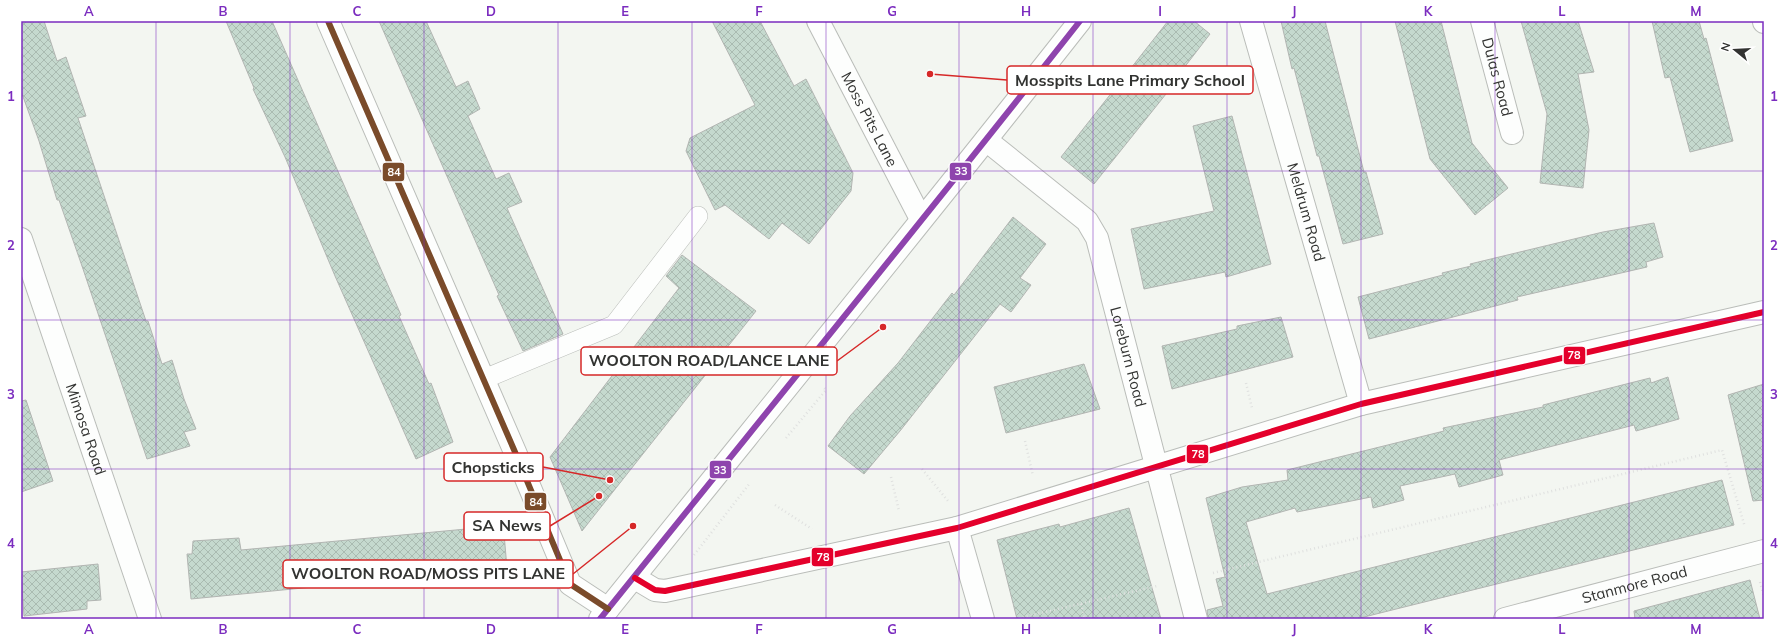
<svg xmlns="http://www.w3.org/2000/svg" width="1785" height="640" font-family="Mulish,sans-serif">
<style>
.building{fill:url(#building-cross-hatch);stroke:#b2b5b2}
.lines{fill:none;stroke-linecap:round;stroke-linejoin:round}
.service-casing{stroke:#babdb9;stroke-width:20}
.minor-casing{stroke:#babdb9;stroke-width:24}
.tertiary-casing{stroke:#babdb9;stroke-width:24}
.path{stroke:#dfe0df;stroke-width:2.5;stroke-dasharray:1 3;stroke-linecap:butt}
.service{stroke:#fdfefd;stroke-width:19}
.minor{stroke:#fdfefd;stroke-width:22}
.tertiary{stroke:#fdfefd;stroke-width:22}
.bus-1-casing{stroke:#fff;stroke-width:9}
.bus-2-casing{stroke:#fff;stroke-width:9}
.bus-3-casing{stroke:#fff;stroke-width:9}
.bus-1{stroke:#8e44ad;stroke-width:6}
.bus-2{stroke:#7a4b2a;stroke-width:6}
.bus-3{stroke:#e4002b;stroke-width:6}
.grid{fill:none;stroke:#7b2cbf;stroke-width:1;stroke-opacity:0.55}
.labels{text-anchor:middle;stroke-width:4;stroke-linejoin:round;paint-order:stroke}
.street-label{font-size:15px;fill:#323331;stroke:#fff}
.leader{fill:none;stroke:#d62828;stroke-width:1.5}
.callout-dot{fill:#d62828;stroke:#fff;stroke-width:1.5}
.callout{fill:#fff;stroke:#d62828;stroke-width:1.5}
.callout-label{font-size:16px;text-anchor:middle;font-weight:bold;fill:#323331}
.line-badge{stroke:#fff;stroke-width:1.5}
.badge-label{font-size:11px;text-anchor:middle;font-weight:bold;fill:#fff}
.neatline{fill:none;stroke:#7b2cbf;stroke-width:1.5}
.grid-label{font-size:13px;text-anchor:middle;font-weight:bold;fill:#7b2cbf}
</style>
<defs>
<pattern id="building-cross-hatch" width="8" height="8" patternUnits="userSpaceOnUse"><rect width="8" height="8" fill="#c5d9ce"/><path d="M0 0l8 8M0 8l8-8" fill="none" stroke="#aabbb1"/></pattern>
</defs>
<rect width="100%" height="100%" fill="#f3f6f1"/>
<g class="building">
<polygon points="21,21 44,21 57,61 66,57 86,116 78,118 146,321 148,321 162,364 172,360 184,399 196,429 184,432 190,446 147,459 83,269 59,200 57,200 39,141 21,91"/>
<polygon points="226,21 272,21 401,315 399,316 429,384 431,383 453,442 416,459 335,276 285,157 253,89 254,88"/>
<polygon points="379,21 426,21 456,87 468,81 480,109 468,116 496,179 509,173 522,202 507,208 563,334 523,351 497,296 499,295"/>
<polygon points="712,21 760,21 794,86 806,79 853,173 851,191 809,244 782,223 769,239 725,205 715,210 686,151 690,138 755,105"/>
<polygon points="1168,21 1194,21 1210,34 1180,73 1170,89 1094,184 1061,157"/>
<polygon points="1281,21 1325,21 1364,172 1366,172 1383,234 1343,244 1319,156 1317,156 1294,68 1292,69"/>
<polygon points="1395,21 1441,21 1472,143 1508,188 1475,215 1430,159"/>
<polygon points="1521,21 1578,21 1594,72 1578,74 1589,130 1583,188 1540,183 1547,114"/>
<polygon points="1652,21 1699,21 1704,39 1706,38 1733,141 1690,152 1670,77 1665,78"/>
<polygon points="1232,116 1271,264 1226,277 1225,272 1144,289 1131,229 1214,211 1193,126"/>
<polygon points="1013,217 1046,244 1020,278 1031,285 1011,312 1000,304 900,431 864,474 828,446 850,416 898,363 952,293 954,295"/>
<polygon points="1654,223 1663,257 1646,262 1647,267 1517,297 1518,300 1369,339 1358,297 1443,275 1442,273 1471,266 1470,264 1603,232"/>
<polygon points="682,255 756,311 582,531 550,457 679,288 666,276"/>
<polygon points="1281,317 1293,357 1172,389 1162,346 1237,329 1237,326"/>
<polygon points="1084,364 1100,409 1006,433 994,387"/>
<polygon points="1668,377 1679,419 1636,431 1634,425 1499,460 1503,475 1459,487 1455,474 1400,486 1404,500 1373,508 1371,497 1297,512 1295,508 1246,522 1267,594 1722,480 1734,525 1356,619 1208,619 1207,610 1223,606 1216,579 1225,577 1206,498 1242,487 1288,480 1287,470 1444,431 1443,428 1543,407 1543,405 1650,378 1651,383"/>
<polygon points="1764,384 1764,500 1753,501 1728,395"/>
<polygon points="26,400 53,481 21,492 21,401"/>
<polygon points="1129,508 1161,619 1017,619 997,540 1059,524 1060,527"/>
<polygon points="503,522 507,568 415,573 415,577 191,599 187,554 192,554 193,541 239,538 241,550 477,528"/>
<polygon points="98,564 101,600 87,601 87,609 24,616 21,572"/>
<polygon points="1750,580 1760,619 1635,619 1634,611"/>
</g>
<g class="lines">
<defs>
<polyline id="service" points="484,379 614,325 698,216"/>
<g id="minor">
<polyline points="328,21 515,452 570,584 608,609"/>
<path id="s1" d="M818 21 921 219"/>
<path id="s2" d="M1251 21 1361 404"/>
<path id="s3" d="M1482 21 1512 133"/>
<polyline points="1764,21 1764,22"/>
<path id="s4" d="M986 140 1087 221 1097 238 1196 619"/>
<path id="s5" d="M21 239 150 619"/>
<polyline points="957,528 983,619"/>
<polyline points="635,578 655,590 665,591 957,528 1361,404 1764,312"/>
<path id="s6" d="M1505 619 1764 551"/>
</g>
<path id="tertiary" d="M600 619C760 420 922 222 1080 21"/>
</defs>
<use href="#service" class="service-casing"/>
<use href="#minor" class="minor-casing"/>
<use href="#tertiary" class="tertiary-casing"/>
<g class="path">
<polyline points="1246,383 1252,408"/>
<polyline points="786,438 826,390 823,387"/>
<polyline points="1025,441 1033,476"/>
<polyline points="922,469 948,501"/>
<polyline points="891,477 899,511"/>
<polyline points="775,505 812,529"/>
<polyline points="694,555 750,483"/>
<polyline points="1213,573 1722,450 1745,527"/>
<polyline points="1760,582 1764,597"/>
<polyline points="1081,604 1085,619"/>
<polyline points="1015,619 1157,586"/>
</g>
<use href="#service" class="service"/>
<use href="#minor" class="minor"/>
<use href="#tertiary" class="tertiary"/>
<defs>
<path id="bus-1" d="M600 619C760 420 922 222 1080 21"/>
<polyline id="bus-2" points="328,21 515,452 570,584 608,609"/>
<polyline id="bus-3" points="635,578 655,590 665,591 957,528 1361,404 1764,312"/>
</defs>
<use href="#bus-1" class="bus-1-casing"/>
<use href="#bus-2" class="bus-2-casing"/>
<use href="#bus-3" class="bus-3-casing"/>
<use href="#bus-1" class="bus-1"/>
<use href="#bus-2" class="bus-2"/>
<use href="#bus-3" class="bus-3"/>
</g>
<path class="grid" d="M156 21V619M290 21V619M424 21V619M558 21V619M692 21V619M826 21V619M959 21V619M1093 21V619M1227 21V619M1361 21V619M1495 21V619M1629 21V619M21 171H1764M21 320H1764M21 469H1764"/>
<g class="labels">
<g class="street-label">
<text dy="5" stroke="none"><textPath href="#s3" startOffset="58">Dulas Road</textPath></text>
<text dy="5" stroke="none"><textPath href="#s1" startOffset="111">Moss Pits Lane</textPath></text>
<text dy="5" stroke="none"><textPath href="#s2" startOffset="199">Meldrum Road</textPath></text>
<text dy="5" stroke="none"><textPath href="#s4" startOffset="272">Loreburn Road</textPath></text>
<text dy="5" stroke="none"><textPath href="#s5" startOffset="201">Mimosa Road</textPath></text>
<text dy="5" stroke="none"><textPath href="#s6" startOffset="134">Stanmore Road</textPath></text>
</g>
</g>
<path class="leader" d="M930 74L1007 80M883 327L837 361M610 480L543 467M599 496L550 526M633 526L573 574"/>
<g class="callout-dot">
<circle cx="930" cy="74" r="4"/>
<circle cx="883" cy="327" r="4"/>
<circle cx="610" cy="480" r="4"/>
<circle cx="599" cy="496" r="4"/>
<circle cx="633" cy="526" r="4"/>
</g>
<g class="callout">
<rect x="1007" y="66" width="246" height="28" rx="4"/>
<rect x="581" y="347" width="256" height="28" rx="4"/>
<rect x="444" y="453" width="99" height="28" rx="4"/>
<rect x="464" y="512" width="86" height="28" rx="4"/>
<rect x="283" y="560" width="290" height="28" rx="4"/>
</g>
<g class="callout-label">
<text x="1130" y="86">Mosspits Lane Primary School</text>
<text x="709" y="366">WOOLTON ROAD/LANCE LANE</text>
<text x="493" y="473">Chopsticks</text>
<text x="507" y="531">SA News</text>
<text x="428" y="579">WOOLTON ROAD/MOSS PITS LANE</text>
</g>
<g class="line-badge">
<rect x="949" y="162" width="23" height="19" rx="4" fill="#8e44ad"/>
<rect x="382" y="162" width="23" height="20" rx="4" fill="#7a4b2a"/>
<rect x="1563" y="346" width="23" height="19" rx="4" fill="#e4002b"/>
<rect x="1186" y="444" width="23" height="20" rx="4" fill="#e4002b"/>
<rect x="709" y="460" width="23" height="19" rx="4" fill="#8e44ad"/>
<rect x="524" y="492" width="23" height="19" rx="4" fill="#7a4b2a"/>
<rect x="811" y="547" width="23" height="20" rx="4" fill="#e4002b"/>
</g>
<g class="badge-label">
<text x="961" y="175">33</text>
<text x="394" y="176">84</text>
<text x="1574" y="359">78</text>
<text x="1198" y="458">78</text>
<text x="720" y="474">33</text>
<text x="536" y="506">84</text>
<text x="823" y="561">78</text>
</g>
<rect width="1785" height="640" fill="none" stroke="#ffffff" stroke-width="44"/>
<g transform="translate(1735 50) rotate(288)" stroke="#ffffff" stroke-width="3" paint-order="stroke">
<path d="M0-3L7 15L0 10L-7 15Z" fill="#323331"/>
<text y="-6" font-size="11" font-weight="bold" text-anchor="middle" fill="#323331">N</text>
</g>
<rect x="22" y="22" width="1741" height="596" class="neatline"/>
<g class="grid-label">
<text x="89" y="16">A</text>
<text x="223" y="16">B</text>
<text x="357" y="16">C</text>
<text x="491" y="16">D</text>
<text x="625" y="16">E</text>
<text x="759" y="16">F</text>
<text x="892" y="16">G</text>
<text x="1026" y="16">H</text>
<text x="1160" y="16">I</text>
<text x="1294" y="16">J</text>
<text x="1428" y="16">K</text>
<text x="1562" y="16">L</text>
<text x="1696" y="16">M</text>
<text x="11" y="101">1</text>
<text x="1774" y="101">1</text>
<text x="11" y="250">2</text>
<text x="1774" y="250">2</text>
<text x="11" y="399">3</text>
<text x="1774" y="399">3</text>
<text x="11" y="548">4</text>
<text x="1774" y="548">4</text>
<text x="89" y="634">A</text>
<text x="223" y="634">B</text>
<text x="357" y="634">C</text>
<text x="491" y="634">D</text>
<text x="625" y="634">E</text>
<text x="759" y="634">F</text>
<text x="892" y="634">G</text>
<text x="1026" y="634">H</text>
<text x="1160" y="634">I</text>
<text x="1294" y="634">J</text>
<text x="1428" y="634">K</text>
<text x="1562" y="634">L</text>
<text x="1696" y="634">M</text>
</g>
</svg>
